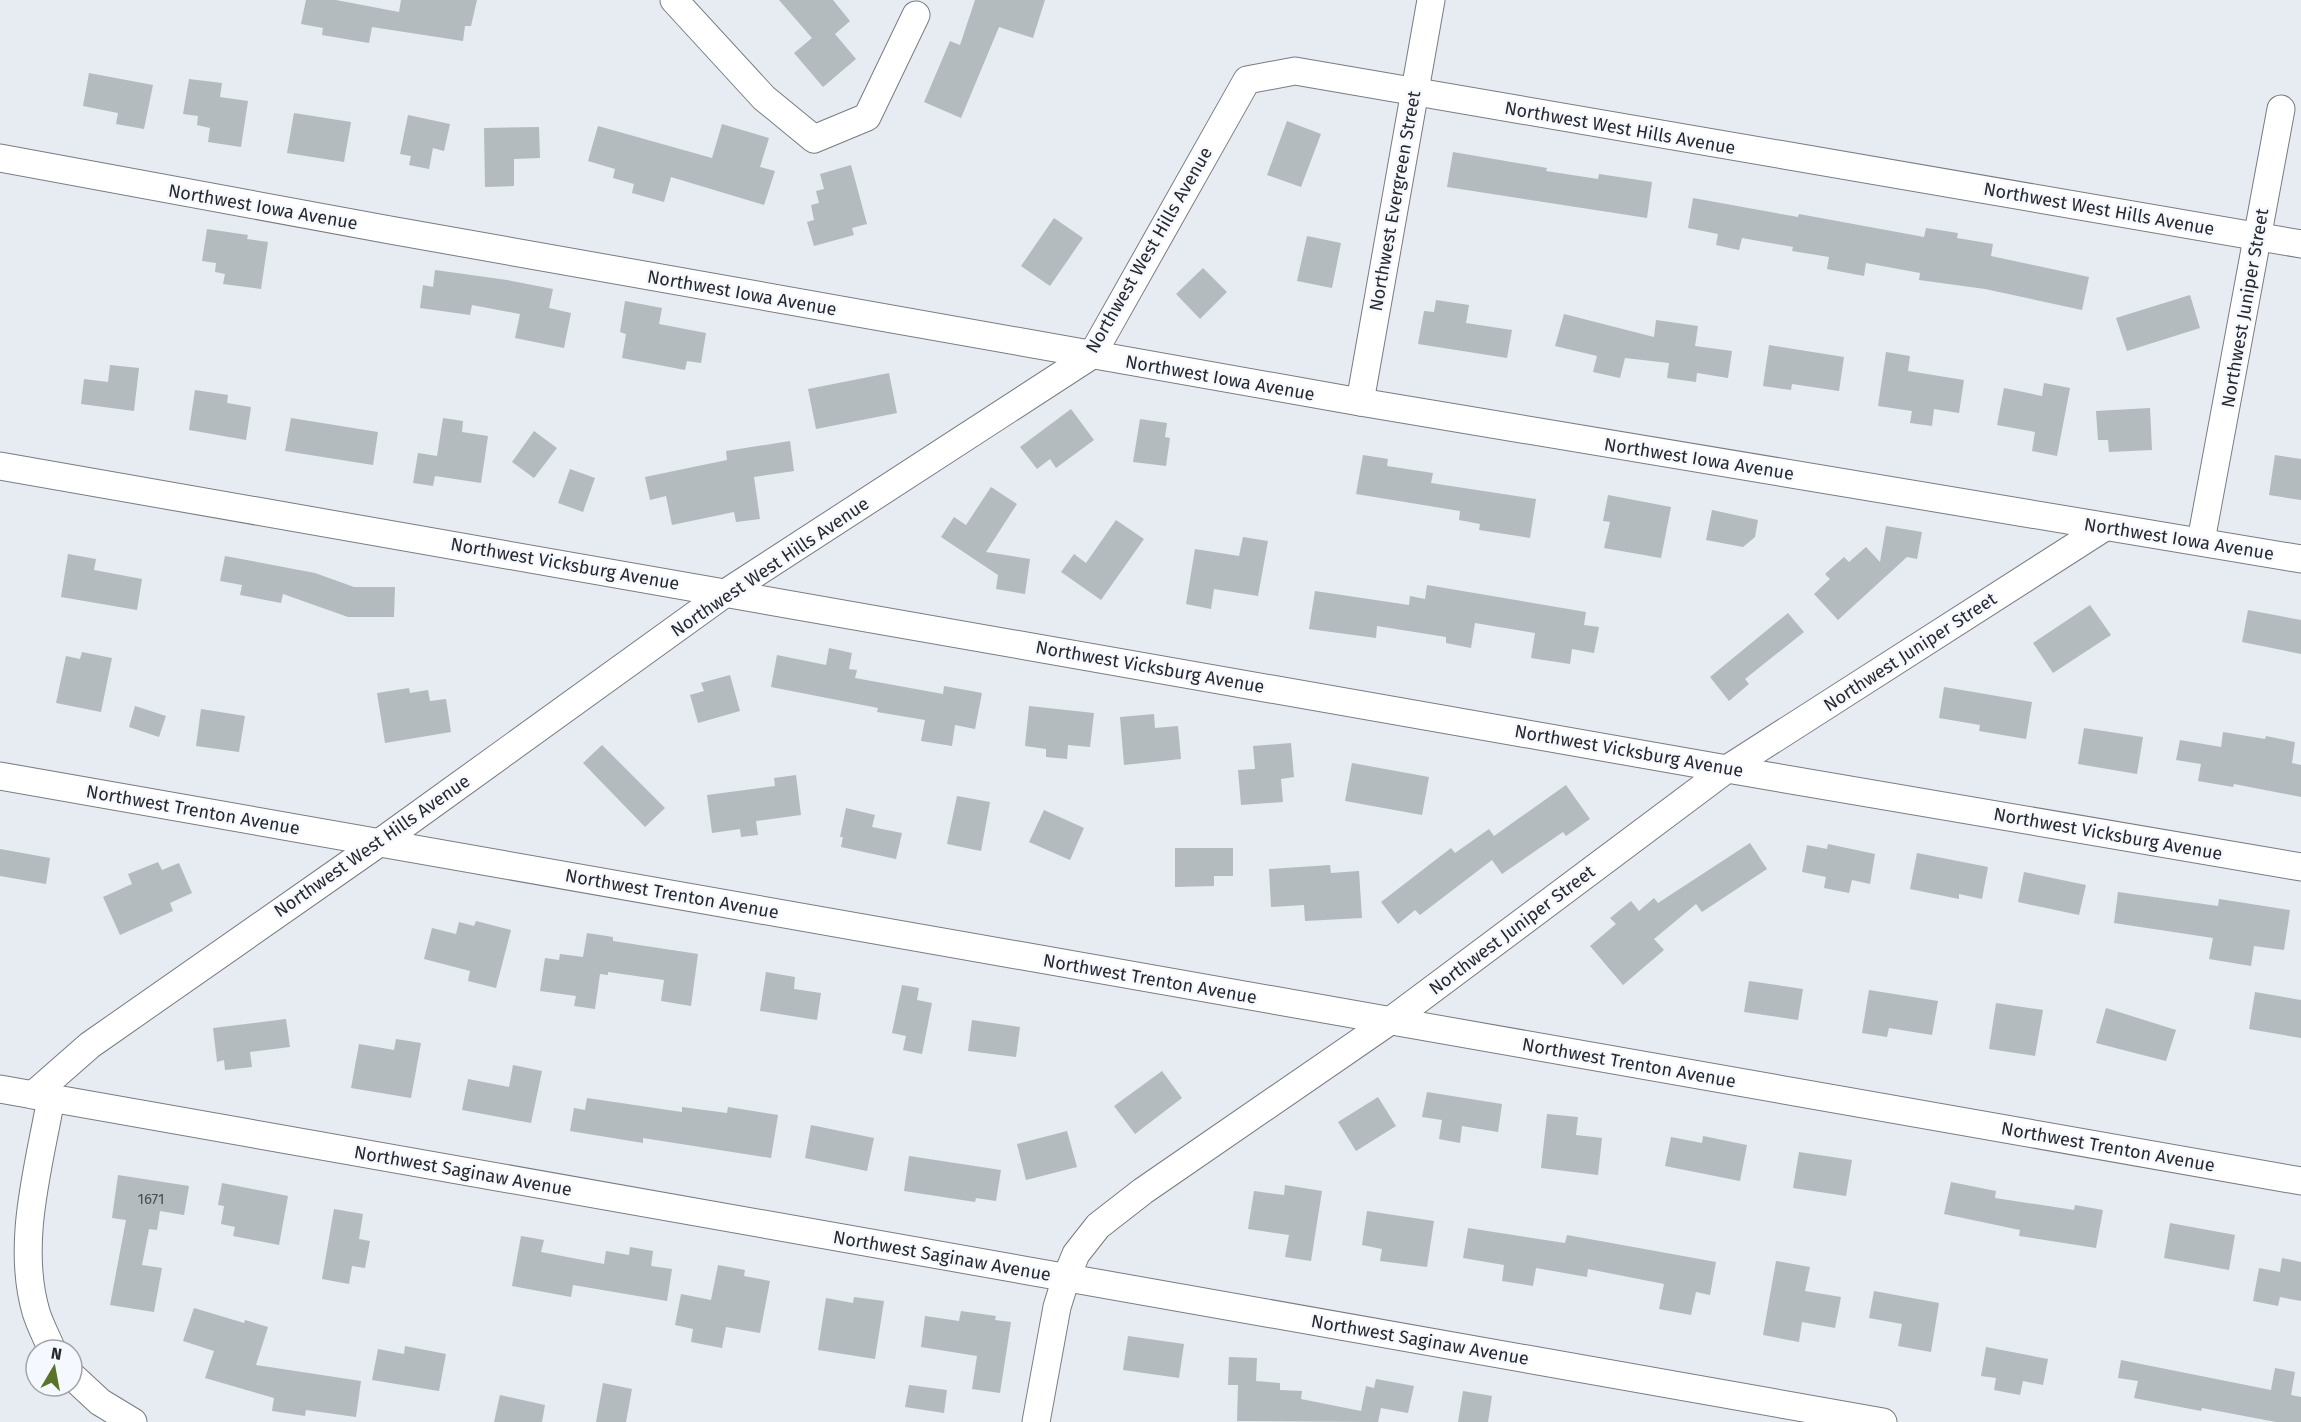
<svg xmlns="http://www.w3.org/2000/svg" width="2301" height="1422" font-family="'Fira Sans',sans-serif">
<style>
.building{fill:#b3bbbf}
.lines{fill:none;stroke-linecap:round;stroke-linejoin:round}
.minor-casing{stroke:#787b82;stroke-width:29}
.minor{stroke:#fff;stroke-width:27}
.labels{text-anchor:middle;stroke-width:5;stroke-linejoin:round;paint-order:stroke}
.number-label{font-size:15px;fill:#4a4e51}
.street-label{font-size:18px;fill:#27292c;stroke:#f5f8fe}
</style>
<rect width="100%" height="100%" fill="#e7ebf2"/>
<g class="building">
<polygon points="306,0 336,0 399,12 401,0 477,0 471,26 465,26 463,41 372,27 369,43 322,35 323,28 301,24"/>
<polygon points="779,0 833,0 850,21 835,34 856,59 823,87 794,53 812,38"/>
<polygon points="975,0 1045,0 1033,38 999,27 961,118 924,102 950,41 960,45"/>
<polygon points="89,73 153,85 144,129 116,124 118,113 83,106"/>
<polygon points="189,79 222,83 220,97 248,101 241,147 208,142 210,128 197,125 198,116 183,114"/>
<polygon points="294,113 351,122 344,162 287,153"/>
<polygon points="408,115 450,124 444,151 433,148 429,169 409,165 411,156 400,154"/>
<polygon points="1287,121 1321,134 1301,187 1267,175"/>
<polygon points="722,124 769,138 760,167 775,171 764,205 671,177 664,202 632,193 634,184 613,178 615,169 588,161 598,126 712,158"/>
<polygon points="539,127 540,158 514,159 514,186 485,187 484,128"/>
<polygon points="1453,152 1547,168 1546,171 1598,179 1599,174 1652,182 1647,218 1447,187"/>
<polygon points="851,165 867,224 852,228 854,235 814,246 807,222 814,220 811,205 819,203 816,191 824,189 820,174"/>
<polygon points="1693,198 1798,217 1799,214 1924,237 1926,228 1958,233 1957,238 1993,244 1991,256 2089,277 2082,310 1985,289 1919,280 1920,273 1866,263 1864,276 1827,269 1829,257 1792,251 1793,247 1742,238 1739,250 1716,245 1718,234 1688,228"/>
<polygon points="1054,218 1083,238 1050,286 1021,266"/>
<polygon points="207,229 248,235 247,239 268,242 261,289 223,284 225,274 215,272 216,263 202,261"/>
<polygon points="1307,236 1341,243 1332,288 1297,281"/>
<polygon points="1203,268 1227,292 1200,319 1176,294"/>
<polygon points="435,270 507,280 553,289 549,308 571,313 564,348 515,338 520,314 472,305 470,315 420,308 423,285 433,287"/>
<polygon points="2190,295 2200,328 2127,351 2116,318"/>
<polygon points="1436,300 1469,305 1466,323 1512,330 1507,358 1418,344 1424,311 1434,312"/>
<polygon points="625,301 662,308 659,324 706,333 701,363 687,361 685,370 622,358 626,334 620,332"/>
<polygon points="1564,314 1654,337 1656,320 1698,326 1695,346 1732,351 1728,378 1697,373 1696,382 1667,378 1669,363 1625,358 1620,378 1593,372 1597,356 1555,346"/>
<polygon points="1769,345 1844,357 1839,391 1792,384 1791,390 1763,386"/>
<polygon points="1886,352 1910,356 1908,371 1964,380 1959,413 1934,409 1932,426 1910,423 1912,411 1878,406"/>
<polygon points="110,365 139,368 134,411 81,404 84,379 108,382"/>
<polygon points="889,373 897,413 816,429 808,389"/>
<polygon points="2044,383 2070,388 2057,456 2032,451 2035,432 1997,425 2004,388 2042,396"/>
<polygon points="195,390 228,395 227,403 251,407 246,440 189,430"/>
<polygon points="2150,408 2152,450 2109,452 2108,440 2098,440 2096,411"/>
<polygon points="1071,409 1094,440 1056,468 1050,459 1037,469 1020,447"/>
<polygon points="291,418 378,432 373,465 285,451"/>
<polygon points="443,418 463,421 462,432 488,436 481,483 435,476 433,486 413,483 418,453 437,456"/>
<polygon points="1140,419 1167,423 1165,437 1170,438 1166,466 1133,462"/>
<polygon points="534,431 557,448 534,478 512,462"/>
<polygon points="790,441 794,471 754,477 760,519 736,522 734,512 672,525 666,496 650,500 645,477 727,460 726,451"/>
<polygon points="1363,455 1388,459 1387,466 1433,473 1431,483 1536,499 1530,538 1479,530 1480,524 1459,520 1460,511 1356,494"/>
<polygon points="2275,455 2301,459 2301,500 2269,495"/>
<polygon points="570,469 595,478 583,512 558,503"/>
<polygon points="991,487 1017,504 986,552 1030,559 1025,594 996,589 998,575 941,537 954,517 966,525"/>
<polygon points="1608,495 1671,507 1661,558 1604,548 1610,522 1603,521"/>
<polygon points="1712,510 1758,520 1755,537 1743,547 1706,540"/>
<polygon points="1116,520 1144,539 1101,600 1061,572 1074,554 1086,563"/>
<polygon points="1886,526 1922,532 1917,559 1907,557 1838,620 1814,594 1830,579 1825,574 1844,557 1849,562 1866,547 1880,562"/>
<polygon points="1243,537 1268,541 1258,596 1214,589 1211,609 1186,604 1195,549 1239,556"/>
<polygon points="68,554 96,559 94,570 142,579 137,610 61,597"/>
<polygon points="225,556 315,573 354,587 395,587 394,617 348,617 283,594 281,603 240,595 242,585 220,581"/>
<polygon points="1427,585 1586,612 1584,625 1599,627 1594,653 1572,649 1570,664 1531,658 1535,633 1475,623 1471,648 1446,643 1446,637 1377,626 1376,638 1309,629 1315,591 1409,605 1410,596 1425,599"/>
<polygon points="2090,605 2111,635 2053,673 2033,643"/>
<polygon points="2248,610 2301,620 2301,654 2242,642"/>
<polygon points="1788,613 1804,632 1745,679 1749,684 1729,701 1710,677"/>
<polygon points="829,648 852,653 849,669 857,670 855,678 943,694 944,686 982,693 975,729 955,725 952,746 921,741 925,720 877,712 878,708 771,687 777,655 826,665"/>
<polygon points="82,652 112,658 101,712 56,703 66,656 80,659"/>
<polygon points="730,675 740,711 698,723 690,695 704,691 701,683"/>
<polygon points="1944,687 2032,702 2026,739 1979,731 1980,725 1939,718"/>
<polygon points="409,688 410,693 428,690 430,701 446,699 451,732 385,743 377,693"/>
<polygon points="135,706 166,716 159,737 129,727"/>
<polygon points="1029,706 1094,713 1090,747 1068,745 1067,759 1046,757 1046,749 1025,746"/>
<polygon points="201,709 245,716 239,752 196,746"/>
<polygon points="1154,714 1155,728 1178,726 1181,759 1124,765 1120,717"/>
<polygon points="2084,728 2143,737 2137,774 2078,764"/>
<polygon points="2223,732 2265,739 2266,736 2295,742 2292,763 2301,765 2301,797 2234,784 2233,787 2198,781 2201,764 2176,760 2180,740 2221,747"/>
<polygon points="1291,743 1294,777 1281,779 1283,802 1241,805 1238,770 1255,769 1253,746"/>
<polygon points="602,745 665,808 645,827 583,763"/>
<polygon points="1352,763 1429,777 1422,815 1345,801"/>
<polygon points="796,775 801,815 756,821 758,835 741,837 740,829 712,833 707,795 775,786 774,778"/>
<polygon points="1566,785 1590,819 1566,836 1563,832 1502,874 1492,860 1420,915 1415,910 1398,924 1381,902 1451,848 1455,853 1489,829 1494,836"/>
<polygon points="957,796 990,802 981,851 947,844"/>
<polygon points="846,808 875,815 872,827 902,833 896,859 841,847 843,837 840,837"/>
<polygon points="1044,810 1084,828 1070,860 1029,842"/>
<polygon points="1750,843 1767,869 1702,912 1696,904 1654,939 1664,950 1623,985 1590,946 1616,924 1610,918 1631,901 1639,911 1654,898 1658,903"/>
<polygon points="1828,844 1875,854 1870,884 1852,880 1849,893 1824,888 1826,877 1802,872 1807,845 1827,849"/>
<polygon points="1175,848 1233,848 1233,876 1214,876 1214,886 1175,887"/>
<polygon points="0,849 50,858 46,884 0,876"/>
<polygon points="1917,853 1988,867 1982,899 1959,894 1959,899 1910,889"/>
<polygon points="158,862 162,870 179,863 192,893 170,903 173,911 120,935 103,897 132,884 128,874"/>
<polygon points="1330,865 1331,873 1359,871 1362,918 1305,921 1304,905 1271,907 1269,869"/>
<polygon points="2024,872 2086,885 2079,915 2018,902"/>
<polygon points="2118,892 2218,906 2219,899 2290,910 2284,950 2254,946 2251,966 2209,959 2213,938 2114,923"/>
<polygon points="476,921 511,930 496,988 468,981 470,971 424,959 432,928 456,934 459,922 474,926"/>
<polygon points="587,933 613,937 613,941 698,954 691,1006 661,1001 664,980 608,972 608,975 600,974 595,1009 574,1006 576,996 540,991 545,958 559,960 560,954 583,957"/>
<polygon points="766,972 795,977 794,989 821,993 817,1020 760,1011"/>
<polygon points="1749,981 1803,989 1798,1020 1744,1012"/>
<polygon points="902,985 919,988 917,1000 932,1003 922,1054 903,1050 906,1036 892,1033"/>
<polygon points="1869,990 1938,1001 1932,1035 1889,1028 1887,1037 1862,1033"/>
<polygon points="2255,992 2301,1000 2301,1038 2249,1029"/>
<polygon points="1996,1003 2043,1010 2035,1056 1989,1049"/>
<polygon points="2106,1008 2176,1030 2166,1061 2096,1043"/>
<polygon points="286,1019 290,1047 250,1052 252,1067 225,1070 224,1060 217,1062 213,1028"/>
<polygon points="972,1020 1020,1027 1016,1057 968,1051"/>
<polygon points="396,1039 421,1043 411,1098 351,1088 359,1044 394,1050"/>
<polygon points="513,1065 542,1071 531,1123 462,1110 468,1079 509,1087"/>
<polygon points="1162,1071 1182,1098 1135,1134 1114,1106"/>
<polygon points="1427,1092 1502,1104 1498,1132 1462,1126 1460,1143 1439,1139 1442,1120 1422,1117"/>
<polygon points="1378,1097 1396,1126 1356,1151 1338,1122"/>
<polygon points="587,1098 682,1112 682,1107 727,1113 728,1107 778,1115 771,1158 643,1138 643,1143 570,1131 574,1108 585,1110"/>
<polygon points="1547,1114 1578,1117 1576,1135 1602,1138 1598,1175 1541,1168"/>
<polygon points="811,1125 874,1138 867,1171 805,1158"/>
<polygon points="1067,1131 1077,1167 1026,1180 1017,1144"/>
<polygon points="1703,1136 1747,1145 1740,1181 1665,1166 1671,1137 1702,1143"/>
<polygon points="1799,1152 1852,1160 1846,1196 1793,1188"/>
<polygon points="909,1156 1001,1170 996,1201 976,1198 975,1202 904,1191"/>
<polygon points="118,1175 189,1186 184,1215 160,1211 157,1230 149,1229 142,1265 162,1268 154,1312 110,1305 126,1220 112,1218"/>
<polygon points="1951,1182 1996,1191 1995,1198 2074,1210 2075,1205 2103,1210 2096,1248 2019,1236 2020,1230 1944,1214"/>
<polygon points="222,1183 288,1196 279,1245 233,1236 235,1227 221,1224 224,1206 218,1205"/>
<polygon points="1285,1185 1322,1191 1311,1261 1285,1257 1289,1235 1248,1229 1254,1191 1284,1195"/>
<polygon points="334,1209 363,1214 359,1239 370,1241 365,1268 352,1266 349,1284 322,1279"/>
<polygon points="1367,1211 1434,1221 1427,1267 1380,1261 1382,1249 1362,1245"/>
<polygon points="2170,1223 2235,1235 2229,1270 2164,1258"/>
<polygon points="1468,1228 1565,1243 1567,1235 1716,1262 1710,1295 1696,1292 1691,1315 1659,1309 1664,1284 1588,1269 1587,1277 1536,1268 1533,1286 1502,1281 1504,1265 1463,1258"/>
<polygon points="521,1236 544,1240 541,1252 604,1264 606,1251 629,1255 630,1247 653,1251 651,1266 672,1269 667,1301 573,1285 571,1297 512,1286"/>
<polygon points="2282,1258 2301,1262 2301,1301 2280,1297 2278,1306 2253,1301 2259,1268 2280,1272"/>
<polygon points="1776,1261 1810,1267 1805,1291 1841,1297 1835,1328 1802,1322 1799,1342 1763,1335"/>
<polygon points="718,1265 745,1270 744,1276 770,1281 760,1333 726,1327 722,1348 691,1342 693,1329 675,1325 681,1294 711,1300"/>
<polygon points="1874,1291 1939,1303 1931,1352 1898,1346 1902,1324 1869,1318"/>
<polygon points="854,1297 884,1301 875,1359 818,1350 826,1298 853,1303"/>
<polygon points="194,1308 244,1323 245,1320 268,1327 256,1365 361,1381 356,1417 306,1410 305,1416 272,1411 274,1398 205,1378 214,1351 183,1341"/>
<polygon points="961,1311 996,1316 995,1320 1011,1322 1000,1393 972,1389 977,1356 921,1347 925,1316 959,1321"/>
<polygon points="1128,1336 1184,1344 1179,1378 1123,1370"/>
<polygon points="405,1346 446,1354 439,1391 372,1380 378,1349 404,1354"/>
<polygon points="1986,1347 2048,1359 2043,1385 2023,1381 2020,1395 1994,1390 1996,1378 1981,1376"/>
<polygon points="1229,1357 1257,1358 1256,1381 1280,1383 1280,1390 1302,1391 1301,1399 1361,1411 1366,1386 1374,1388 1376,1379 1414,1386 1408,1413 1381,1408 1378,1422 1237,1421 1238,1385 1228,1385"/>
<polygon points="2121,1360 2271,1390 2275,1368 2295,1372 2291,1395 2301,1397 2301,1422 2276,1422 2202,1408 2201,1411 2134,1398 2138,1381 2118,1378"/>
<polygon points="603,1383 632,1389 626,1422 596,1422"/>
<polygon points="909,1385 947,1390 944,1413 905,1407"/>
<polygon points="1463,1391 1492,1396 1488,1422 1458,1422"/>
<polygon points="500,1395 545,1405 542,1422 494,1422"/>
</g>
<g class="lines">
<defs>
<g id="minor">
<polyline points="674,0 764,98 814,139 867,117 916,15"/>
<polyline points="0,158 390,230 1360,402 2301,559"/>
<polyline points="1360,402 1431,0"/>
<polyline points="0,466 1727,769 2301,867"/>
<polyline points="2201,541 2281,109"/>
<polyline points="0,776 2301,1181"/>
<polyline points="0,1089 1883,1422"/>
<polyline points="33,1095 90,1045 379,843 727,592 1092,355 1247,80 1295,71 2301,244"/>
<path d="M51 1098C39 1167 16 1243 36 1312 40 1325 47 1338 52 1350"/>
<polyline points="72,1376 100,1402 133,1422"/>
<polyline points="1036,1422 1057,1307 1066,1278 1076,1254 1098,1226 1143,1191 1390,1021 1727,769 2105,527"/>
</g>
</defs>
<use href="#minor" class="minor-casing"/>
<use href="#minor" class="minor"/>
</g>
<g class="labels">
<g class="number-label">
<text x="151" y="1204">1671</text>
</g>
<g class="street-label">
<text transform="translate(1620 128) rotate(10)" y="6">Northwest West Hills Avenue</text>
<text transform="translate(1395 201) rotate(-80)" y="6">Northwest Evergreen Street</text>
<text transform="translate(263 207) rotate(10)" y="6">Northwest Iowa Avenue</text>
<text transform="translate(2099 209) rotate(10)" y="6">Northwest West Hills Avenue</text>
<text transform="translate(1149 250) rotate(-60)" y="6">Northwest West Hills Avenue</text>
<text transform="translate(742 293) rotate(10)" y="6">Northwest Iowa Avenue</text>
<text transform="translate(2245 308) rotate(-80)" y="6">Northwest Juniper Street</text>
<text transform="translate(1220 378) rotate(10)" y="6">Northwest Iowa Avenue</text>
<text transform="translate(1699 459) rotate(9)" y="6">Northwest Iowa Avenue</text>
<text transform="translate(2179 539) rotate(9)" y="6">Northwest Iowa Avenue</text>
<text transform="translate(565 564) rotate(10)" y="6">Northwest Vicksburg Avenue</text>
<text transform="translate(770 567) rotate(-34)" y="6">Northwest West Hills Avenue</text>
<text transform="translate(1910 652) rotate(-33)" y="6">Northwest Juniper Street</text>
<text transform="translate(1150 667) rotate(10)" y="6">Northwest Vicksburg Avenue</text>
<text transform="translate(1629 751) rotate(10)" y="6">Northwest Vicksburg Avenue</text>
<text transform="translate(193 810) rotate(10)" y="6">Northwest Trenton Avenue</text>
<text transform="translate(2108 834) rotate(10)" y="6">Northwest Vicksburg Avenue</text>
<text transform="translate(372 846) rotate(-35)" y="6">Northwest West Hills Avenue</text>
<text transform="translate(672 894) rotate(10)" y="6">Northwest Trenton Avenue</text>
<text transform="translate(1512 930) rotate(-37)" y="6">Northwest Juniper Street</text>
<text transform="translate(1150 979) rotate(10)" y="6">Northwest Trenton Avenue</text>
<text transform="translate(1629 1063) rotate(10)" y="6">Northwest Trenton Avenue</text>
<text transform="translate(2108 1147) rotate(10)" y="6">Northwest Trenton Avenue</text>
<text transform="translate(463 1171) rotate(10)" y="6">Northwest Saginaw Avenue</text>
<text transform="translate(942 1256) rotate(10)" y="6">Northwest Saginaw Avenue</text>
<text transform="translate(1420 1340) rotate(10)" y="6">Northwest Saginaw Avenue</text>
</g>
</g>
<g transform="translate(54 1368) rotate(10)"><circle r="28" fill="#f5f8fe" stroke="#a3a5aa" stroke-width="1.5"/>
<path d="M0-4.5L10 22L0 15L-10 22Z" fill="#577429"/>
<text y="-9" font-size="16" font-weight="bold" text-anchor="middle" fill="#27292c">N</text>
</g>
</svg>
